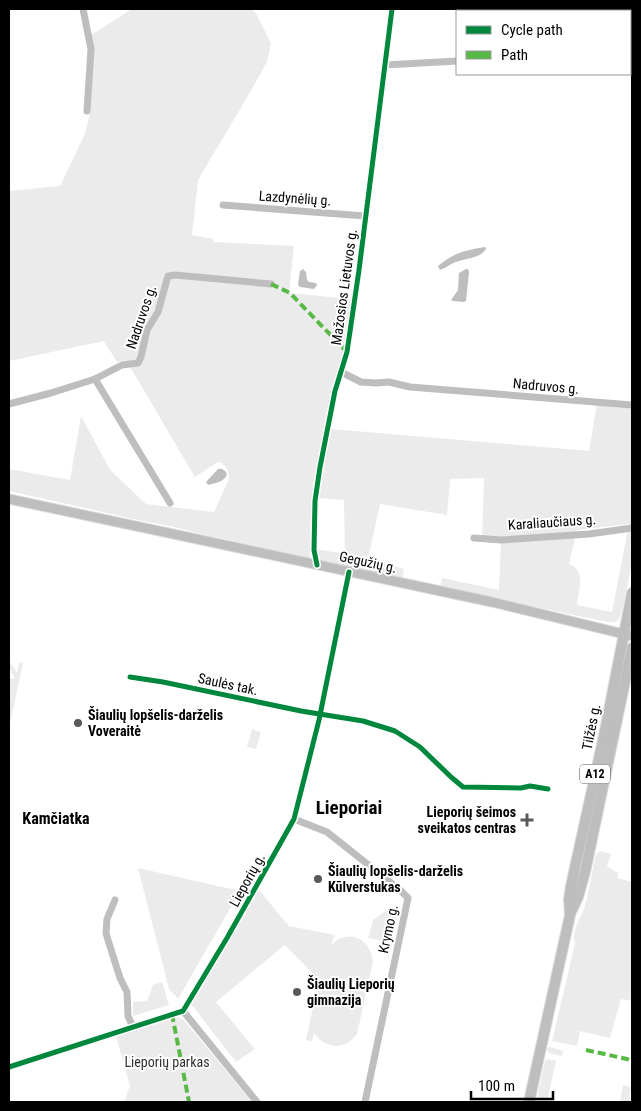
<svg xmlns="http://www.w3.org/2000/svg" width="641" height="1111" font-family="'Roboto Condensed',sans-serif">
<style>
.green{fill:#ebebeb;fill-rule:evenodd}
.water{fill:#bebebe}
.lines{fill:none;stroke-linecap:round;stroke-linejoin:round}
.major-casing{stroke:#dbdbdb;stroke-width:11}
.highway-casing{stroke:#dbdbdb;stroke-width:12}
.minor{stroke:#bebebe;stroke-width:7}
.major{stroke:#bebebe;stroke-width:9}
.highway{stroke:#bebebe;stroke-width:10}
.quiet{stroke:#58b947;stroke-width:4;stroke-dasharray:8 4;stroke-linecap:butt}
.cycleway-casing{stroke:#fff;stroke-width:8}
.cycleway{stroke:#00873e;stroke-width:5}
.poi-dot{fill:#595959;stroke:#fff;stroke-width:2}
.labels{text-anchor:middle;stroke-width:4;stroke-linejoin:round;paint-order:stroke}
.shield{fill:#fff;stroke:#4c4c4c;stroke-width:1}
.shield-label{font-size:12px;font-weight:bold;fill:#000}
.street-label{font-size:14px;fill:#000;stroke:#fff}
.poi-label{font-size:14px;font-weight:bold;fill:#000;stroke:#fff;text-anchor:start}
.park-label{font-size:14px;fill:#323232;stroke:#fff}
.quarter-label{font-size:16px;font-weight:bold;fill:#000;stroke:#fff}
.district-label{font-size:19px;font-weight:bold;fill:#000;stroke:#fff}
</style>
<rect width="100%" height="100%" fill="#fff"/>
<g class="green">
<path d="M132 9H251L256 13 271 43 267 62 249 94 198 180 192 235 213 239 214 242 294 246 289 293 351 299 345 345 315 473 312 496 310 558 206 535 170 526 143 521 9 491V469L70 480 81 416 110 470 146 504 214 512 229 479C229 471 226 464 218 462L195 477 126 360 117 362 104 341 9 361V191L60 186 85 134 90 113 91 35Z"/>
<polygon points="483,9 632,9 632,49 630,49 630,11 484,11"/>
<path d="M597 404 632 408V564L621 614C619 621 615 623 608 622L440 587 442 578 499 590 501 540 482 539 484 478 450 479 447 515 380 504 368 559 404 569 402 579 319 560 316 549 345 554 344 500 319 498 322 473 331 429 589 451ZM629 524 612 612 577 605C578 590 587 572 569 564L577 530Z"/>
<polygon points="9,662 13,666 17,673 19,662 23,663 9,728 9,678 15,679 9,667"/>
<polygon points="252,729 261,732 256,749 247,747"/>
<path d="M601 851 611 854 607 866 618 873 617 878 632 882V1001L621 999 610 1038 580 1031 577 1046 552 1041 575 944C571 930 581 919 585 906 589 890 592 874 595 858L597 853Z"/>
<polygon points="138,868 240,891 178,999 169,989"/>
<path d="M258 889 289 926 335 935 330 946C348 928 370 937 373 962L357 1034C345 1051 325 1049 314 1033L312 1041 306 1040 319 980 285 945 216 1002 255 1049 236 1062 191 1004Z"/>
<polygon points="387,910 398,913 392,942 368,938 373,920"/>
<polygon points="162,982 169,1005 133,1016 133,1002 147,1001 153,985"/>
<polygon points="177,1017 183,1019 252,1102 124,1102 130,1086 116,1036"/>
<polygon points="550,1047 563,1051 562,1056 548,1053 547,1048"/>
<polygon points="547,1059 556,1061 547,1102 536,1102 545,1061"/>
<polygon points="623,1085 631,1087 629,1097 632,1098 632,1102 620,1102"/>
</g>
<g class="water">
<path d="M485 247 486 249C479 259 467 258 456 262 450 264 446 268 440 270L438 266C453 253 466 250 485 247Z"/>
<polygon points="303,269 306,272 307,280 309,282 316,283 317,285 314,289 300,287 298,285 300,271"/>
<polygon points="466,269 468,269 469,272 466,301 464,302 453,301 451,300 458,290 459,273"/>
<path d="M218 469C222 468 225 470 227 474 225 482 215 483 208 485L206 482Z"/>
</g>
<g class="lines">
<defs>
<polyline id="major" points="9,499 492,602 632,636"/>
<g id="highway">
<polyline points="571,912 578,897 585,872 632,648"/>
<polyline points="529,1102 570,915 569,899 571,886 605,731 632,593"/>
</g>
</defs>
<use href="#major" class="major-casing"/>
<use href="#highway" class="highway-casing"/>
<g class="minor">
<polyline points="83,9 91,49 87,111"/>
<polyline points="630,53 632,53"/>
<polyline points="385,65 457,61"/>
<polyline points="223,205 365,216"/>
<polyline points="341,372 361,382 376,383 389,382 410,387 632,405"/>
<polyline points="95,379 170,503"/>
<polyline points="9,404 51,393 95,379 122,365 138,363 141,357 147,330 158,312 168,276 175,275 271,284"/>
<polyline points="474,538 501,540 589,534 632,528"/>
<polyline points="317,565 314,550 315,501 320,467 335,391 347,352 359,270 392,9"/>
<polyline points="130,677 163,682 301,711 363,721 395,731 420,747 451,777 463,787 521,788 530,786 548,789"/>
<polyline points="294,819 327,832 400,890 408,898 365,1102"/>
<polyline points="115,900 107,919 106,933 108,940 120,978 127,992 128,1016 133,1027"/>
<polyline points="183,1011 257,1102"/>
<polyline points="9,1067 183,1011 227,938 294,819 319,720 349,572"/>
</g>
<use href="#major" class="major"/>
<use href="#highway" class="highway"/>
<g class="quiet">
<polyline points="271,284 290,293 347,352"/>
<polyline points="172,1014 189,1102"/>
<polyline points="586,1050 627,1059 632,1062"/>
</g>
<defs>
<g id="cycleway">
<polyline points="317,565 314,550 315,501 320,467 335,391 347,352 359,270 392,9"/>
<polyline points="130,677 163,682 301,711 363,721 395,731 420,747 451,777 463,787 521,788 530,786 548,789"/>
<polyline points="9,1067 183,1011 227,938 294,819 319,720 349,572"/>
</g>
</defs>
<use href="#cycleway" class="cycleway-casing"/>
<use href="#cycleway" class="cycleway"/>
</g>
<g class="poi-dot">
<circle cx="78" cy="723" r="5"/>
<path d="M524.5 812.5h5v5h5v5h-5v5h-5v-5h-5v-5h5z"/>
<circle cx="318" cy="879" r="5"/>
<circle cx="297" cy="992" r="5"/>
</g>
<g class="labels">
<rect class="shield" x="580" y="764.5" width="30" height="19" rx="4"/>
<g class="shield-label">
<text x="595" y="778">A12</text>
</g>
<g class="street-label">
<text transform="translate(295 198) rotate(4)" y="5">Lazdynėlių g.</text>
<text transform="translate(344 287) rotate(-82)" y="5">Mažosios Lietuvos g.</text>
<text transform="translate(141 317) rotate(-71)" y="5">Nadruvos g.</text>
<text transform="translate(546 386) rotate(5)" y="5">Nadruvos g.</text>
<text transform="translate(552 522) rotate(-4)" y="5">Karaliaučiaus g.</text>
<text transform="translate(368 562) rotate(12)" y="5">Gegužių g.</text>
<text transform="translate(228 684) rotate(12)" y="5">Saulės tak.</text>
<text transform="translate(591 727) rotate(-79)" y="5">Tilžės g.</text>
<text transform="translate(247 880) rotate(-61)" y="5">Lieporių g.</text>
<text transform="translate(388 929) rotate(-78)" y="5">Krymo g.</text>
</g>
<g class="poi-label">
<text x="88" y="720">Šiaulių lopšelis-darželis<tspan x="88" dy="16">Voveraitė</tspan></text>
<text x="516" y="817" text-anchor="end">Lieporių šeimos<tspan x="516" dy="16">sveikatos centras</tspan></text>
<text x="328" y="876">Šiaulių lopšelis-darželis<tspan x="328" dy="16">Kūlverstukas</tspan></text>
<text x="307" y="989">Šiaulių Lieporių<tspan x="307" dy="16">gimnazija</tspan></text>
</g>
<g class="park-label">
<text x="167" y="1067">Lieporių parkas</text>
</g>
<g class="quarter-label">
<text x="56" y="824">Kamčiatka</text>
</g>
<g class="district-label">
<text x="349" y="814">Lieporiai</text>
</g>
</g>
<rect width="641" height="1111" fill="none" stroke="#000000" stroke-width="20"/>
<rect x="456" y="10" width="175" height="65" fill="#ffffff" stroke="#999999"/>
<rect x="466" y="26" width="25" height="8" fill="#00873e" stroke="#999999"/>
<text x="501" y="35" font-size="15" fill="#000000">Cycle path</text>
<rect x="466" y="51" width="25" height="8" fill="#58b947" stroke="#999999"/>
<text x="501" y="60" font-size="15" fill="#000000">Path</text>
<path d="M471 1091v8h82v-8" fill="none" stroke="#000000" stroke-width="2.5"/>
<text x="478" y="1091" font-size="15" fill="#000000" stroke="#ffffff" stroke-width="4" paint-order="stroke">100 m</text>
</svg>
